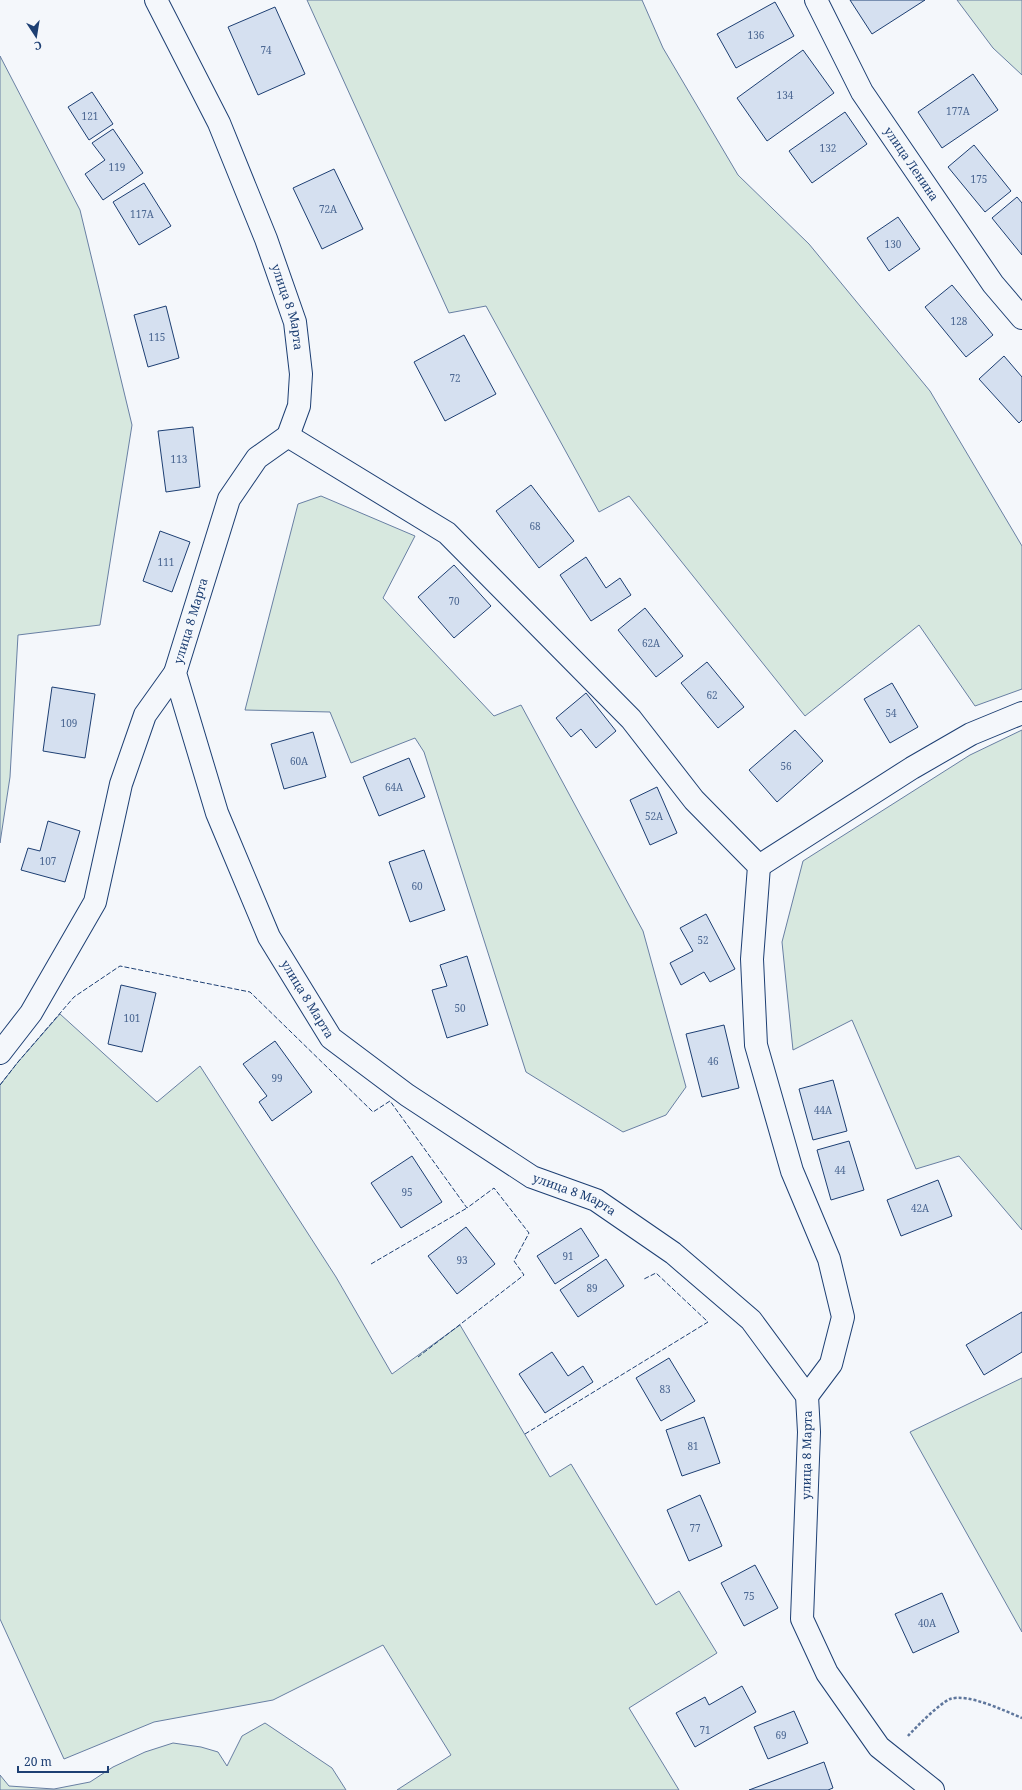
<svg xmlns="http://www.w3.org/2000/svg" width="1022" height="1790" font-family="'Noto Serif',serif">
<style>
.green{fill:#d7e8df;stroke:#687fa3}
.building{fill:#d5e0f0;stroke:#1d3f73}
.lines{fill:none;stroke-linecap:round;stroke-linejoin:round}
.minor-casing{stroke:#1d3f73;stroke-width:24}
.path{stroke:#5e769c;stroke-width:2.5;stroke-dasharray:3 2;stroke-linecap:butt}
.minor{stroke:#f4f7fb;stroke-width:22}
.fence{stroke:#1d3f73;stroke-width:1;stroke-dasharray:5 2;stroke-linecap:butt}
.labels{text-anchor:middle;stroke-width:3;stroke-linejoin:round;paint-order:stroke}
.number-label{font-size:10px;fill:#4b6792}
.street-label{font-size:12px;fill:#1d3f73;stroke:#f4f7fb}
</style>
<rect width="100%" height="100%" fill="#f4f7fb"/>
<g class="green">
<polygon points="307,0 642,0 663,48 738,175 809,244 930,391 1022,546 1022,689 975,706 919,625 805,716 629,496 599,512 486,306 449,313"/>
<polygon points="957,0 1022,0 1022,75 993,48"/>
<polygon points="0,56 80,210 132,425 100,625 18,635 10,777 0,843"/>
<polygon points="321,496 415,536 383,598 494,716 521,705 643,931 686,1087 666,1115 623,1132 526,1072 424,752 415,738 351,763 330,712 245,710 298,504"/>
<polygon points="1022,730 1022,1230 959,1156 916,1169 852,1020 793,1050 782,942 803,861 970,755"/>
<polygon points="60,1014 157,1102 200,1066 336,1277 392,1374 460,1325 550,1477 571,1464 656,1605 679,1591 717,1653 629,1708 679,1790 397,1790 451,1755 383,1645 273,1700 154,1722 64,1759 0,1619 0,1085 18,1062"/>
<polygon points="1022,1378 1022,1632 910,1432"/>
<polygon points="265,1723 332,1768 346,1790 0,1790 0,1775 9,1786 54,1789 90,1782 113,1767 145,1752 173,1743 201,1747 218,1752 227,1766 242,1736"/>
</g>
<g class="building">
<polygon points="850,0 925,0 872,34"/>
<polygon points="775,2 794,36 736,68 717,34"/>
<polygon points="275,7 305,74 258,95 228,27"/>
<polygon points="803,50 834,93 767,141 737,98"/>
<polygon points="973,74 998,110 942,148 918,112"/>
<polygon points="92,92 113,124 89,140 68,107"/>
<polygon points="845,112 867,144 812,183 789,151"/>
<polygon points="113,129 143,173 103,200 85,174 105,160 92,143"/>
<polygon points="974,145 1011,191 985,212 948,167"/>
<polygon points="334,169 363,229 322,249 293,188"/>
<polygon points="144,183 171,226 139,245 113,202"/>
<polygon points="1017,197 1022,203 1022,255 992,218"/>
<polygon points="898,217 920,249 889,271 867,238"/>
<polygon points="952,285 993,335 966,357 925,307"/>
<polygon points="166,306 179,358 148,367 134,315"/>
<polygon points="464,335 496,394 445,421 414,362"/>
<polygon points="1004,356 1022,377 1022,420 1019,423 979,379"/>
<polygon points="193,427 200,487 166,492 158,431"/>
<polygon points="531,485 574,541 539,568 496,511"/>
<polygon points="160,531 190,542 172,592 143,581"/>
<polygon points="586,557 606,588 620,578 631,595 591,621 560,575"/>
<polygon points="454,565 491,606 454,638 418,597"/>
<polygon points="645,608 683,656 656,677 618,630"/>
<polygon points="707,662 744,707 718,728 681,683"/>
<polygon points="892,683 918,727 890,743 864,699"/>
<polygon points="52,687 95,694 85,758 43,751"/>
<polygon points="586,693 616,731 596,748 581,729 571,737 556,718"/>
<polygon points="795,730 823,761 777,802 749,770"/>
<polygon points="313,732 326,777 284,789 271,744"/>
<polygon points="409,758 425,797 379,816 363,777"/>
<polygon points="657,787 677,833 650,845 630,800"/>
<polygon points="48,821 80,831 65,882 21,870 28,848 40,851"/>
<polygon points="424,850 445,910 410,922 389,862"/>
<polygon points="706,914 735,969 710,982 704,972 681,985 670,963 693,951 680,928"/>
<polygon points="467,956 488,1025 447,1038 432,990 447,986 440,965"/>
<polygon points="121,985 156,993 142,1052 108,1044"/>
<polygon points="724,1025 739,1088 702,1097 686,1034"/>
<polygon points="275,1041 312,1092 272,1121 259,1102 267,1096 243,1064"/>
<polygon points="833,1080 847,1131 813,1140 799,1089"/>
<polygon points="849,1141 864,1190 831,1200 817,1150"/>
<polygon points="412,1156 442,1202 401,1228 371,1183"/>
<polygon points="938,1180 952,1216 901,1236 887,1200"/>
<polygon points="466,1227 495,1264 457,1294 428,1256"/>
<polygon points="581,1228 599,1256 555,1284 537,1256"/>
<polygon points="606,1259 624,1286 578,1317 560,1290"/>
<polygon points="1022,1312 1022,1352 984,1375 966,1345"/>
<polygon points="552,1352 568,1376 583,1366 593,1382 545,1413 519,1374"/>
<polygon points="669,1358 695,1401 661,1421 636,1378"/>
<polygon points="704,1417 720,1463 682,1476 666,1430"/>
<polygon points="700,1495 722,1546 689,1561 667,1510"/>
<polygon points="755,1565 778,1608 744,1626 721,1583"/>
<polygon points="942,1593 959,1632 913,1653 895,1614"/>
<polygon points="742,1686 756,1712 695,1747 676,1713 705,1697 709,1705"/>
<polygon points="794,1711 808,1743 768,1759 754,1727"/>
<polygon points="824,1762 833,1788 828,1790 749,1790"/>
</g>
<g class="lines">
<defs>
<g id="minor">
<path id="s1" d="M156 0 219 123 266 239 295 322 301 374 299 406 288 436 257 458 229 499 175 673 217 813 269 937 331 1038 407 1095 532 1177 596 1200 673 1253 751 1320 807 1396 809 1432 802 1619 827 1673 879 1747 933 1790"/>
<path id="s2" d="M816 0 862 92 993 284 1022 318"/>
<polyline points="288,436 447,533 631,719 694,800 759,866 752,959 756,1045 792,1171 829,1259 843,1317 831,1364 807,1396"/>
<polyline points="759,866 912,768 971,734 1022,713"/>
<polyline points="0,1053 31,1013 95,902 121,784 145,715 175,673"/>
</g>
</defs>
<use href="#minor" class="minor-casing"/>
<path class="path" d="M908 1736C916 1727 940 1703 950 1699 968 1693 1005 1711 1022 1718"/>
<use href="#minor" class="minor"/>
<g class="fence">
<polyline points="0,1085 18,1062 74,997 120,966 250,992 373,1112 390,1101 467,1208 494,1188 529,1233 514,1261 524,1275 418,1357"/>
<polyline points="371,1264 467,1208"/>
<polyline points="525,1434 708,1322 656,1273 644,1279"/>
</g>
</g>
<g class="labels">
<g class="number-label">
<text x="756" y="39">136</text>
<text x="266" y="54">74</text>
<text x="785" y="99">134</text>
<text x="958" y="115">177А</text>
<text x="90" y="120">121</text>
<text x="828" y="152">132</text>
<text x="117" y="171">119</text>
<text x="979" y="183">175</text>
<text x="328" y="213">72А</text>
<text x="142" y="218">117А</text>
<text x="893" y="248">130</text>
<text x="959" y="325">128</text>
<text x="157" y="341">115</text>
<text x="455" y="382">72</text>
<text x="179" y="463">113</text>
<text x="535" y="530">68</text>
<text x="166" y="566">111</text>
<text x="454" y="605">70</text>
<text x="651" y="647">62А</text>
<text x="712" y="699">62</text>
<text x="891" y="717">54</text>
<text x="69" y="727">109</text>
<text x="299" y="765">60А</text>
<text x="786" y="770">56</text>
<text x="394" y="791">64А</text>
<text x="654" y="820">52А</text>
<text x="48" y="865">107</text>
<text x="417" y="890">60</text>
<text x="703" y="944">52</text>
<text x="460" y="1012">50</text>
<text x="132" y="1022">101</text>
<text x="713" y="1065">46</text>
<text x="277" y="1082">99</text>
<text x="823" y="1114">44А</text>
<text x="840" y="1174">44</text>
<text x="407" y="1196">95</text>
<text x="920" y="1212">42А</text>
<text x="568" y="1260">91</text>
<text x="462" y="1264">93</text>
<text x="592" y="1292">89</text>
<text x="665" y="1393">83</text>
<text x="693" y="1450">81</text>
<text x="695" y="1532">77</text>
<text x="749" y="1600">75</text>
<text x="927" y="1627">40А</text>
<text x="705" y="1734">71</text>
<text x="781" y="1739">69</text>
</g>
<g class="street-label">
<text dy="4" stroke="none"><textPath href="#s2" startOffset="190">улица Ленина</textPath></text>
<text dy="4" stroke="none"><textPath href="#s1" startOffset="335">улица 8 Марта</textPath></text>
<text transform="translate(191 621) rotate(-73)" y="4">улица 8 Марта</text>
<text dy="4" stroke="none"><textPath href="#s1" startOffset="1091">улица 8 Марта</textPath></text>
<text dy="4" stroke="none"><textPath href="#s1" startOffset="1427">улица 8 Марта</textPath></text>
<text transform="translate(807 1455) rotate(-89)" y="4">улица 8 Марта</text>
</g>
</g>
<g transform="translate(36 36) rotate(168)" stroke="#f4f7fb" stroke-width="3" paint-order="stroke">
<path d="M0-3L7 15L0 10L-7 15Z" fill="#1d3f73"/>
<text y="-6" font-size="11" font-weight="bold" text-anchor="middle" fill="#1d3f73">С</text>
</g>
<path d="M18 1766v6h90v-6" fill="none" stroke="#1d3f73" stroke-width="2"/>
<text x="24" y="1766" font-size="12" fill="#1d3f73" stroke="#f4f7fb" stroke-width="3" paint-order="stroke">20 m</text>
</svg>
